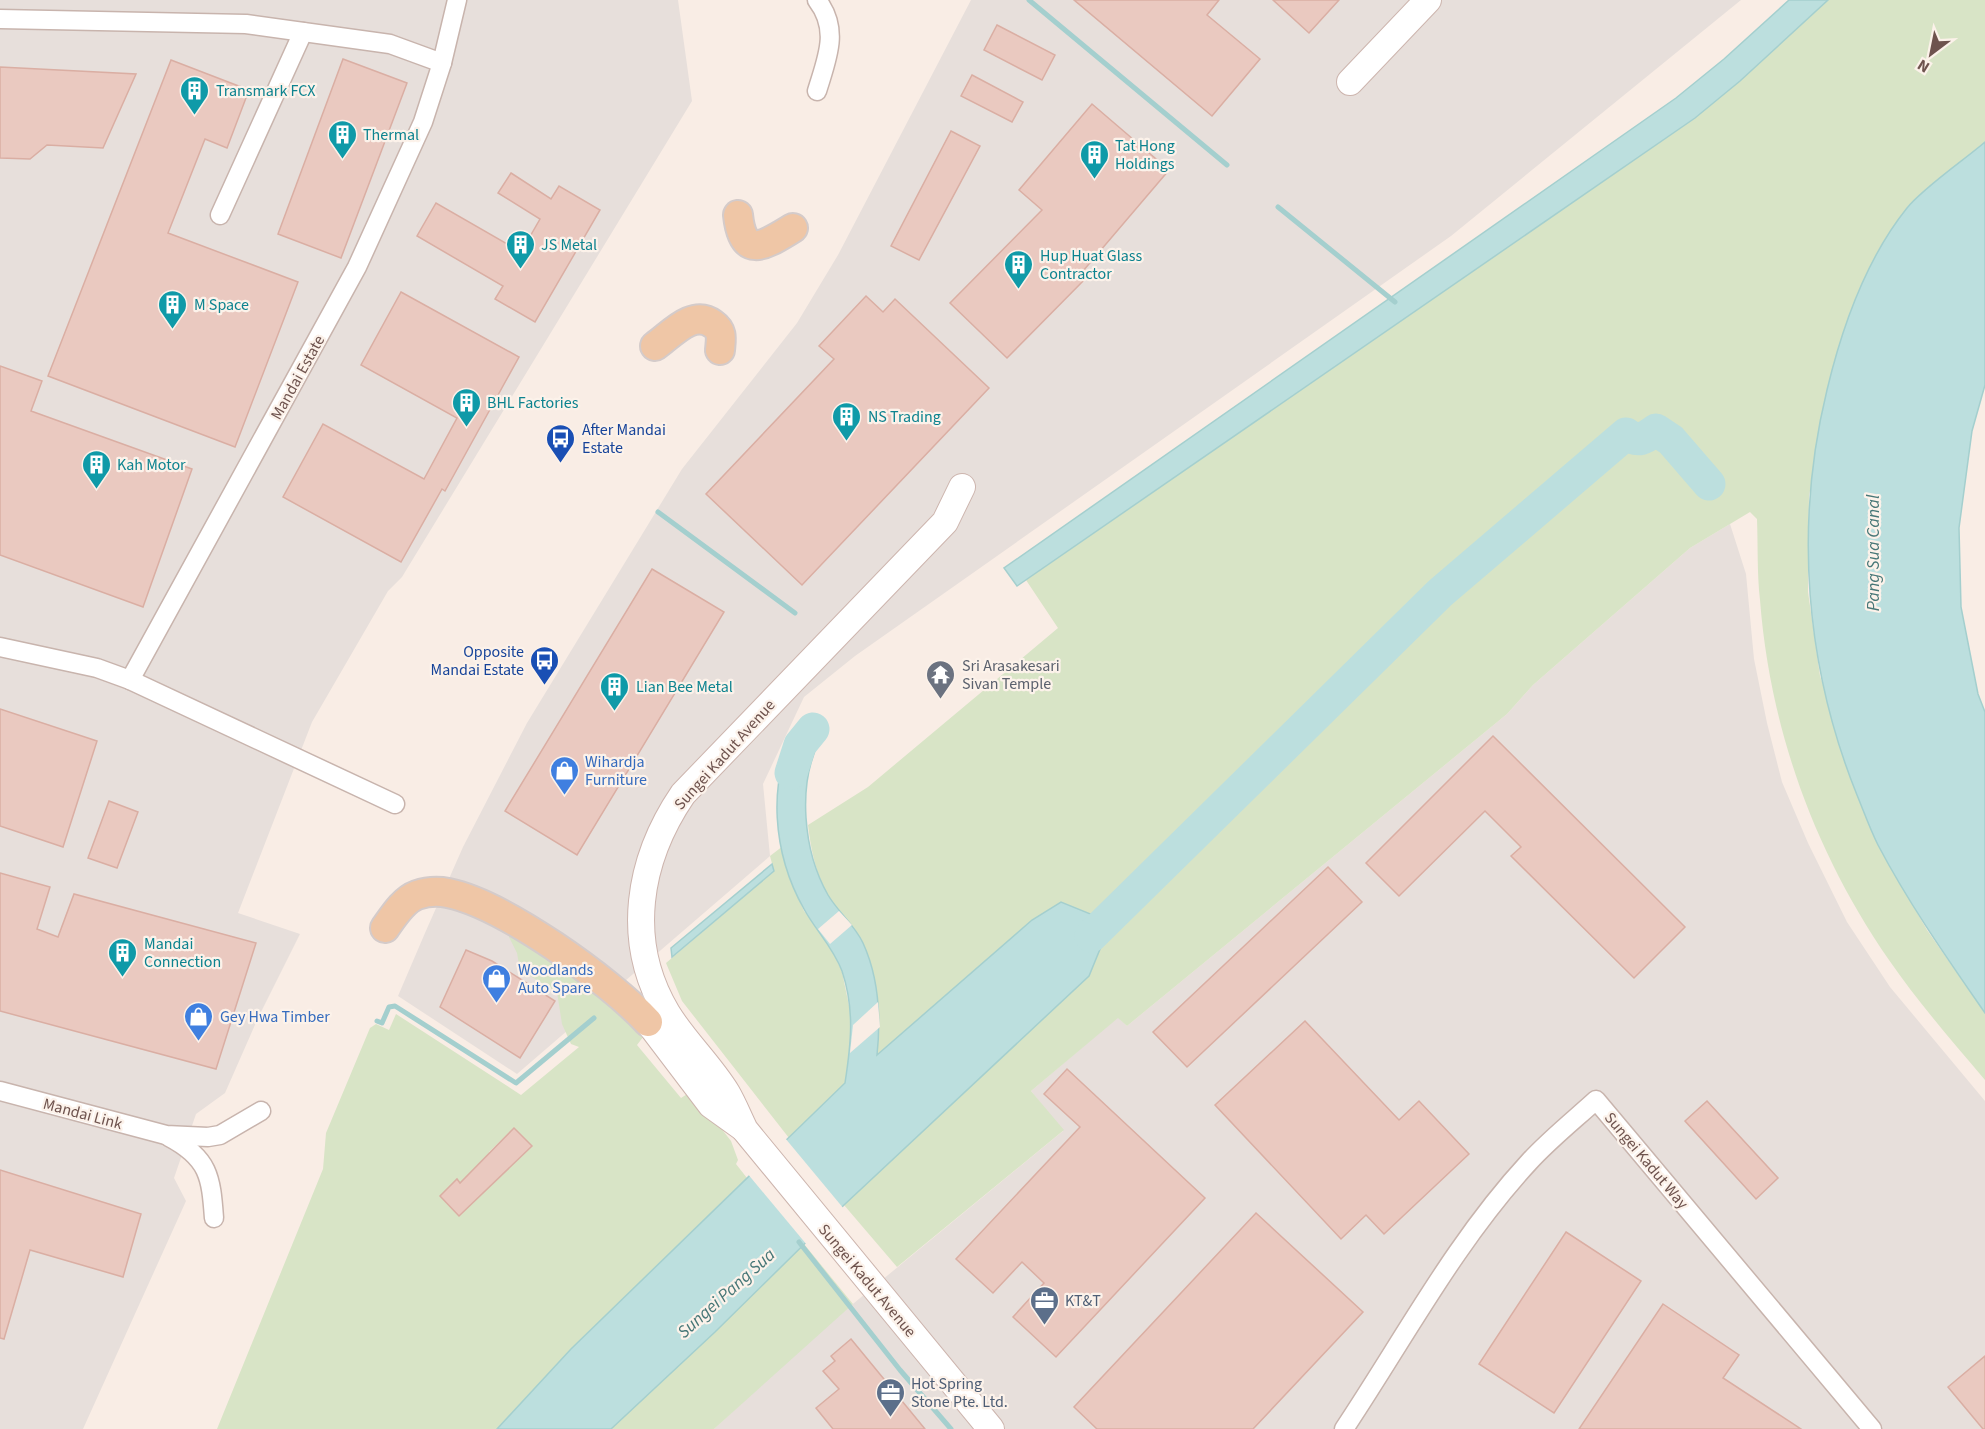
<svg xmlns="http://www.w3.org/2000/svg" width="1985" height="1429" font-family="'Source Sans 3',sans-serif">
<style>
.industrial{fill:#e7dfdb}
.green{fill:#d8e4c6;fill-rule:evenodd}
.water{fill:#bcdfde;stroke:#a4cfce;stroke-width:1.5}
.pier{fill:#f9ede5}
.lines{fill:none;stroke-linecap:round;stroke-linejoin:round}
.stream{stroke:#a4cfce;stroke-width:5}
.river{stroke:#bcdfde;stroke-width:33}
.building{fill:#eac9c0;stroke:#daaea3;stroke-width:1.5}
.street-casing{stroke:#c8b4ad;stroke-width:21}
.secondary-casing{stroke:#cdb5ae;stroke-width:28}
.primary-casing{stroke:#d4cbca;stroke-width:32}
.street{stroke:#fff;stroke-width:18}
.secondary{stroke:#fff;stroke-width:26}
.primary{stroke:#efc6a6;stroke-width:28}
.labels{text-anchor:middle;stroke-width:4.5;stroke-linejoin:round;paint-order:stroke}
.culture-label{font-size:16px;fill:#0d838f;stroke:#fcf2ea;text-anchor:start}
.street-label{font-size:16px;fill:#6e534e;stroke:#fcf2ea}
.transit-label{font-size:16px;fill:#164399;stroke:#fcf2ea;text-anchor:start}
.worship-label{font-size:16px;fill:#5b616d;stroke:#fcf2ea;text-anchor:start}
.shop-label{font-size:16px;fill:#366cbe;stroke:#fcf2ea;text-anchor:start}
.service-label{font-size:16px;fill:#4e5e75;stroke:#fcf2ea;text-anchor:start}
.water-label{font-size:18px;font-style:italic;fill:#477777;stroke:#fcf2ea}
</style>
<rect width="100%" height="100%" fill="#f9ede5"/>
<g class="industrial">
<polygon points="0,0 678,0 692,101 402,577 388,591 312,722 238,913 300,934 258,1018 225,1093 196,1114 174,1178 186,1201 83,1429 0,1429"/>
<polygon points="971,0 1741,0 1451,236 855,656 804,697 763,784 770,856 517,1074 398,996 425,933 463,847 527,723 682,469 797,323 838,255"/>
<polygon points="1730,524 1746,574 1754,659 1767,723 1782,782 1808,843 1847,922 1890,987 1985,1101 1985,1429 714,1429 814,1336 1063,1131 1031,1091 1118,1017 1127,1026 1507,714 1533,685 1690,548"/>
</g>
<g class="green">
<path d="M1828 0H1985V142L1908 206 1885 241 1859 292 1809 495 1808 592 1820 676 1877 843 1927 930 1985 1013V1080C1952 1041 1918 1002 1889 960 1815 853 1770 730 1760 600 1757 573 1758 546 1757 519L1750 512 1690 548 1533 685 1507 714 1127 1026 1118 1018 1031 1091 1064 1130 897 1267 844 1205 1089 976 1105 937 1129 910 1122 902 1100 918 1032 920 876 1056C881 1018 879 977 862 942 853 925 839 913 829 897 816 875 811 850 808 825L868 787 1058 628 1026 580 1695 118 1740 81Z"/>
<polygon points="783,846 796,893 804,911 830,944 842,972 853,1025 845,1083 789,1138 682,1001 666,963 774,871 770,856"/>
<path d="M516 932 646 1033 637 1045 681 1098 692 1091 731 1141 738 1160 736 1164 747 1178 571 1349 497 1429H217L323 1169 326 1133 370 1028 376 1024 389 1030 396 1014 521 1095 579 1047 571 1044 562 1024 557 992 520 970 517 953 509 937ZM514 1128 531 1145 506 1170 489 1152ZM457 1180 476 1199 459 1215 440 1196Z"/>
<polygon points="804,1244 853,1304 714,1429 611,1429"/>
</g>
<g class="water">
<polygon points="1789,0 1828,0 1740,81 1695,118 1017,586 1004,568 1676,98 1724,59"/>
<path d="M1985 142V385L1972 431 1959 528 1961 607 1978 694 1985 712V1013C1947 958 1909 904 1878 845 1870 829 1864 812 1857 795 1805 666 1794 525 1827 390 1842 327 1866 259 1907 208 1923 188 1964 160 1985 142Z"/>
<path d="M800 727 820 740C797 784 803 851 828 895 838 912 854 924 863 943 879 978 881 1017 877 1055L1032 920 1061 902 1100 918 1122 902 1129 911 1105 937 1089 976 844 1205 715 1332 611 1429H497L571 1349 845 1083C851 1044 855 1010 842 971 833 947 816 931 804 909 774 856 764 779 800 727Z"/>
<polygon points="772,864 774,871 672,957 671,948"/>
</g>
<g class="pier">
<polygon points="839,911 852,925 830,944 818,929"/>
<polygon points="878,1002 880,1027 850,1053 853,1025"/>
<polygon points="785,1138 844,1209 807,1245 747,1173"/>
</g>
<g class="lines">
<g class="stream">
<polyline points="1029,0 1227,165"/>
<polyline points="1278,207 1395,302"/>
<polyline points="658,512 795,613"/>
<polyline points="377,1021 382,1023 389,1007 395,1006 516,1083 594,1018"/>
<polyline points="799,1242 900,1370 951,1429"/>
</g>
<g class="river">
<polyline points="791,773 800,745 813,729"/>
<path d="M1091 936 1440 593 1626 434C1638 443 1645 438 1656 430L1671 440 1709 484"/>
</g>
</g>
<g class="building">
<polygon points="1074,0 1219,0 1207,15 1260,59 1212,116"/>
<polygon points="1273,0 1339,0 1309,33"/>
<polygon points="997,25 1055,55 1042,80 984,50"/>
<polygon points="343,59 407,83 341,258 278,234"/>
<polygon points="171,60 249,90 227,148 205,139 168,233 298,282 235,447 48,376"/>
<polygon points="0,67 136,74 103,148 47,145 30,159 0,158"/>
<polygon points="972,75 1023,102 1012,122 961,96"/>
<polygon points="1092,104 1169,170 1083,271 1088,276 1007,358 950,303 1042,210 1019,190"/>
<polygon points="951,131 980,146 919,260 891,246"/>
<polygon points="511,173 551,199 559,186 600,210 535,322 495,299 503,286 417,236 436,203 521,252 540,219 498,193"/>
<polygon points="401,292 519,357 445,491 442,489 401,562 283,497 323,424 424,479 457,418 361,365"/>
<polygon points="866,296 883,312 895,299 989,388 802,585 706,494 834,359 819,346"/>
<polygon points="0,366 42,381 31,411 192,469 143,607 0,555"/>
<polygon points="652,569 724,612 577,855 505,811"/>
<polygon points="0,709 97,741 63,847 0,826"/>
<polygon points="1493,736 1685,927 1634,978 1511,856 1521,847 1485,811 1399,896 1366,863"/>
<polygon points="109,801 138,812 117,868 88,858"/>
<polygon points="1328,867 1362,902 1187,1067 1153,1032"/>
<polygon points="0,873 50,887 37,929 58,937 74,894 256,943 216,1069 0,1011"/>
<polygon points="466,950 492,961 555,1001 520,1058 440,1007"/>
<polygon points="1305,1021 1399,1120 1419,1101 1469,1154 1384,1234 1366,1215 1341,1239 1215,1105"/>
<polygon points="1067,1069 1205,1198 1056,1357 1013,1317 1044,1283 1022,1262 993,1293 956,1259 1080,1127 1044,1094"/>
<polygon points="1707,1101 1778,1178 1756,1199 1685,1121"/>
<polygon points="514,1128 532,1146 459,1216 440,1196 457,1179 460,1183"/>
<polygon points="0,1170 141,1214 123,1277 30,1250 4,1339 0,1338"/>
<polygon points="1256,1213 1363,1312 1253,1429 1097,1429 1074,1407"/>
<polygon points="1566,1232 1641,1281 1554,1413 1479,1364"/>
<polygon points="1663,1304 1739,1355 1723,1378 1801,1429 1579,1429"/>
<polygon points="851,1339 925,1429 833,1429 816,1408 839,1389 823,1371 835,1361 831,1356"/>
<polygon points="1985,1356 1985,1429 1983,1429 1948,1387"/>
</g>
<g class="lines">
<defs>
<g id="street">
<polyline points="0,19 246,24 390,44 442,63"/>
<path d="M817 91C827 58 840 30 817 0"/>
<polyline points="220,215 303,32"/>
<polyline points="0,647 97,668 130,680 395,804"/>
<polyline points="130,680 357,267 423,122 442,63 457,0"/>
<polyline points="0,1091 166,1135 208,1137 220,1135 261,1111"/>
<path d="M169 1137C209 1158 211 1177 214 1218"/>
<path d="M1344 1429C1404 1339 1455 1242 1529 1162 1549 1140 1574 1120 1596 1100L1872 1429"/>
</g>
<g id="secondary">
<polyline points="1350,82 1428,0"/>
<path d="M962 487 945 522 683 794C638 860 624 941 667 1013 684 1041 710 1065 727 1093 734 1105 739 1118 745 1130L991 1429"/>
<polyline points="648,1022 711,1105 743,1128"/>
</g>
<g id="primary">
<path d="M738 215C743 261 765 245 793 228"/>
<path d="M655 346C672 334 693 309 713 324 723 331 721 339 720 350"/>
<path d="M385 928C393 917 403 900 417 895 426 892 438 891 448 893 503 904 609 980 648 1022"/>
</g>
</defs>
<use href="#street" class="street-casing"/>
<use href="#secondary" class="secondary-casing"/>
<use href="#primary" class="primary-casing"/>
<use href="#street" class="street"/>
<use href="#secondary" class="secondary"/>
<use href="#primary" class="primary"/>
</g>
<defs>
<symbol id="building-pin" viewBox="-11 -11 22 30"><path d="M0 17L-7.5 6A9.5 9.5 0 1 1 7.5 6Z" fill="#0f9aa8" stroke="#fcf2ea"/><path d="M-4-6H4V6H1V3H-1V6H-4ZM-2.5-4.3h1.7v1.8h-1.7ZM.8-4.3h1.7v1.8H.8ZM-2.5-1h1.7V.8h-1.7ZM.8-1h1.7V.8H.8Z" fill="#fff"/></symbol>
<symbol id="bus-pin" viewBox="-11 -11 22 30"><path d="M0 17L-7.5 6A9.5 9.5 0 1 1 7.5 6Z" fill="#1a4fb4" stroke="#fcf2ea"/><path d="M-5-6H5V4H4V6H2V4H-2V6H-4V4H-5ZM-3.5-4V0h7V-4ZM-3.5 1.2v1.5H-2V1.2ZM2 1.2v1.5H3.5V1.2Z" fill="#fff"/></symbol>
<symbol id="temple-pin" viewBox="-11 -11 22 30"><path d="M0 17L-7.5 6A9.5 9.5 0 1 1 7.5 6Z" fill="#6b7280" stroke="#fcf2ea"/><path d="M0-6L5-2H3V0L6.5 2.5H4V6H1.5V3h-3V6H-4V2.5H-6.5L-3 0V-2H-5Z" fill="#fff"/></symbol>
<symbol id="shop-pin" viewBox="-11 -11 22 30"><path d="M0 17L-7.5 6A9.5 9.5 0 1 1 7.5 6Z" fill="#3f7fe0" stroke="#fcf2ea"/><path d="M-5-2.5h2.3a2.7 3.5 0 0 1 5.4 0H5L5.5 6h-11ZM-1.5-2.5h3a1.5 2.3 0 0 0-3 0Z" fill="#fff"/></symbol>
<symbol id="office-pin" viewBox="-11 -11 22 30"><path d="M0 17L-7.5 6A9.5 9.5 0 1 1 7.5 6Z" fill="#5c6f8a" stroke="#fcf2ea"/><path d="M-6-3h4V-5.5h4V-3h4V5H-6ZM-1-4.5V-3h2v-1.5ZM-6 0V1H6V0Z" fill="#fff"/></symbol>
</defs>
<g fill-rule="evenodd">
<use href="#building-pin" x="178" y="74" width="33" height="45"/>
<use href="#building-pin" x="326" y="118" width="33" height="45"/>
<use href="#building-pin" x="1078" y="138" width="33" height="45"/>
<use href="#building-pin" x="504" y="228" width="33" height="45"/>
<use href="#building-pin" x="1002" y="248" width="33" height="45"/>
<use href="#building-pin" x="156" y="288" width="33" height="45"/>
<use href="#building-pin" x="450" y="386" width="33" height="45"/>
<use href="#building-pin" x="830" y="400" width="33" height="45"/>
<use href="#bus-pin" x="544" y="422" width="33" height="45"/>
<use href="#building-pin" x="80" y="448" width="33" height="45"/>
<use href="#bus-pin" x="528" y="644" width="33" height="45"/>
<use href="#temple-pin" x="924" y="658" width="33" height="45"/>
<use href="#building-pin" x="598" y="670" width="33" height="45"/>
<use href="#shop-pin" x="548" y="754" width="33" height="45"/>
<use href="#building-pin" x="106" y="936" width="33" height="45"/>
<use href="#shop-pin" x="480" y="962" width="33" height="45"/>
<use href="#shop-pin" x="182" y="1000" width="33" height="45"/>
<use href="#office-pin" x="1028" y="1284" width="33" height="45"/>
<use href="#office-pin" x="874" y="1376" width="33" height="45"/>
</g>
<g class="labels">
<g class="culture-label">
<text x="216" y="96">Transmark FCX</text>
<text x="363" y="140">Thermal</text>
<text x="1115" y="151">Tat Hong<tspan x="1115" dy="18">Holdings</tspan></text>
<text x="541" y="250">JS Metal</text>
<text x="1040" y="261">Hup Huat Glass<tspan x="1040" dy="18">Contractor</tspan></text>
<text x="194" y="310">M Space</text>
<text x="487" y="408">BHL Factories</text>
<text x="868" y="422">NS Trading</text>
<text x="117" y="470">Kah Motor</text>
<text x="636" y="692">Lian Bee Metal</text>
<text x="144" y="949">Mandai<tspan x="144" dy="18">Connection</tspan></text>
</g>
<g class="street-label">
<text transform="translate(297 377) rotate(-61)" y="6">Mandai Estate</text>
<text transform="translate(724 754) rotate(-48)" y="6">Sungei Kadut Avenue</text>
<text transform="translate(83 1113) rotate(15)" y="6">Mandai Link</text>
<text transform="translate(1647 1160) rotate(50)" y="6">Sungei Kadut Way</text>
<text transform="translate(868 1280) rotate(50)" y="6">Sungei Kadut Avenue</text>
</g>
<g class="transit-label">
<text x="582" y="435">After Mandai<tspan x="582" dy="18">Estate</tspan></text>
<text x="524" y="657" text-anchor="end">Opposite<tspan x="524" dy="18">Mandai Estate</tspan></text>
</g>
<g class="worship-label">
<text x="962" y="671">Sri Arasakesari<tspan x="962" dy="18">Sivan Temple</tspan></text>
</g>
<g class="shop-label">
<text x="585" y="767">Wihardja<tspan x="585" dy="18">Furniture</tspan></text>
<text x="518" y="975">Woodlands<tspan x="518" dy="18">Auto Spare</tspan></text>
<text x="220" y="1022">Gey Hwa Timber</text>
</g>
<g class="service-label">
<text x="1065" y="1306">KT&amp;T</text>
<text x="911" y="1389">Hot Spring<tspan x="911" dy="18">Stone Pte. Ltd.</tspan></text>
</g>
<g class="water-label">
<text transform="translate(1873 553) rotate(-90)" y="6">Pang Sua Canal</text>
<text transform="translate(726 1293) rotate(-42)" y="6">Sungei Pang Sua</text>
</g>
</g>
<g transform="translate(1931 54) rotate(212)" stroke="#fcf2ea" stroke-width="4.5" paint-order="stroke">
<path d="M0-4.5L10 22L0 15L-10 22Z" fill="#6e534e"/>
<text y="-9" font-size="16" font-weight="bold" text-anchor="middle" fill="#6e534e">N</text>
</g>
</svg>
